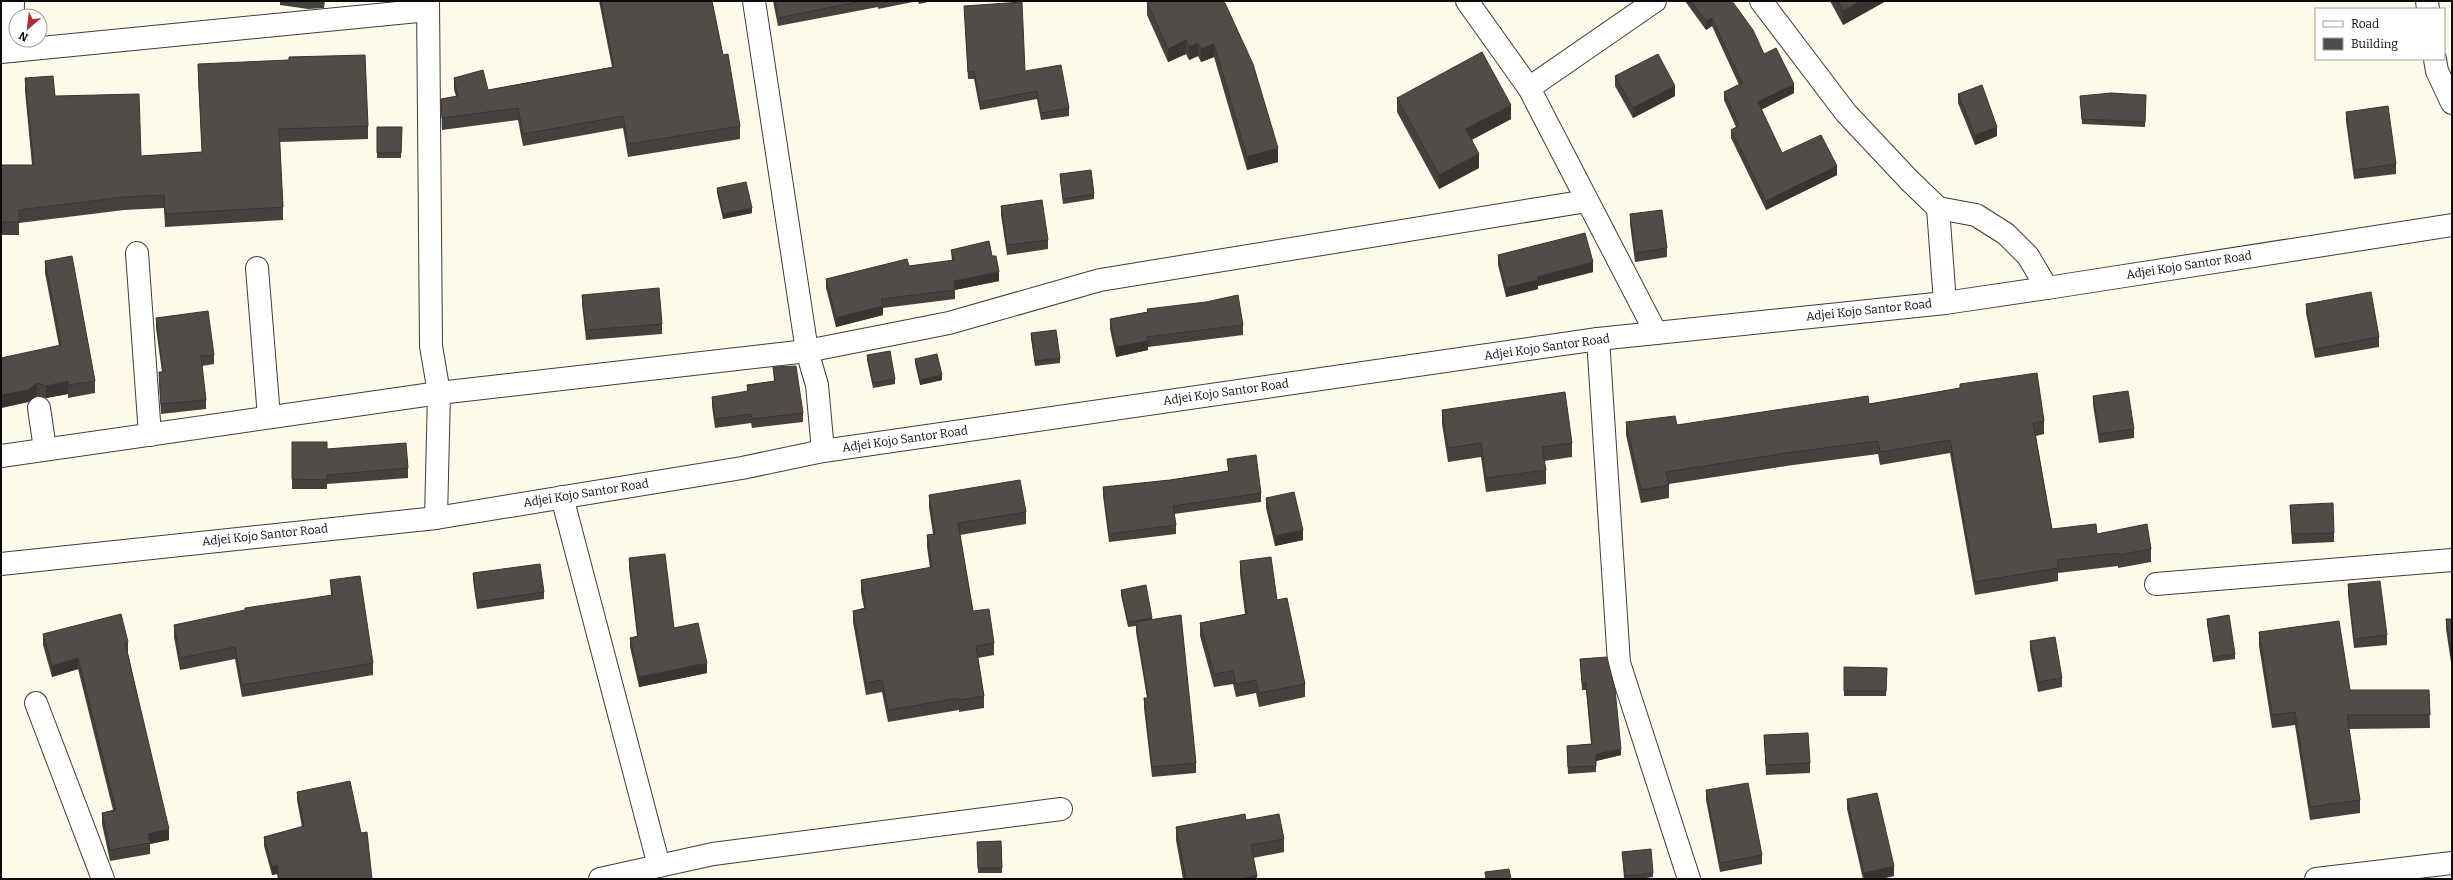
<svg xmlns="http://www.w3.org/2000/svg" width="2453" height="880" font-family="Bitter,serif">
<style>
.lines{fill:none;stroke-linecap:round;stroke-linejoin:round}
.minor-casing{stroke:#3d3d3d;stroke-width:24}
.minor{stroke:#fff;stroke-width:22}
.wall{fill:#46413e}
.shaded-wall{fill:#393532}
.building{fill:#514c48;stroke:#393532}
.labels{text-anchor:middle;stroke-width:4;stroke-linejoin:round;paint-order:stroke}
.street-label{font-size:12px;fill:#0a0a0a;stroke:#fff}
</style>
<rect width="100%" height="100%" fill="#fdfae9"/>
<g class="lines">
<defs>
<g id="minor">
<polyline points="428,1 431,346 439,393 436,518"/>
<polyline points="754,1 807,351 817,385 823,451"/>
<polyline points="1467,1 1529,88 1656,333"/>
<polyline points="1761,1 1846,113 1909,180 1938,208 1976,215 2006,234 2028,256 2047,288"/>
<polyline points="2427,1 2428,9"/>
<polyline points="12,51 13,1"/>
<polyline points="1,52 428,10"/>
<polyline points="2435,59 2437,71 2452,103"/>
<polyline points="1529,88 1655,1"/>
<polyline points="1938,208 1945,303"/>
<polyline points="137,253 150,435"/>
<polyline points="257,268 269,417"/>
<polyline points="1598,339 1619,663 1689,879"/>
<polyline points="39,408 45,449"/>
<polyline points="1,456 439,393 807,351 949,323 1100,280 1587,201"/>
<polyline points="562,497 659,866"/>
<polyline points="1,564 436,518 742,468 823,451 1598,339 1945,303 2047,288 2452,225"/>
<polyline points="2156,584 2452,560"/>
<polyline points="36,703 103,879"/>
<polyline points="600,879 713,854 1061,809"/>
<polyline points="2316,879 2452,863"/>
</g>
</defs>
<use href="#minor" class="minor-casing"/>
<use href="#minor" class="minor"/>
</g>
<g class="wall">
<polygon points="280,1 325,1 324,8 308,9 280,5"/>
<polygon points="599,1 712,1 723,55 740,126 740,139 628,157 623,128 523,146 518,120 442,130 441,99 456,96 454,90 454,78 488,90 612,67"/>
<polygon points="773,1 933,1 919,4 918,1 878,9 878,7 778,26"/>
<polygon points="1224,1 1278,162 1247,170 1214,57 1201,62 1198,56 1189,60 1186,54 1168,62 1147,15 1147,2"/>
<polygon points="1685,1 1732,1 1764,54 1794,93 1761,110 1782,153 1837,175 1766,210 1731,138 1731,130 1736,127 1724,100 1724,92 1739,85 1712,26 1706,30"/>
<polygon points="1830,1 1886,1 1843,25"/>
<polygon points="964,6 1025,71 1069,108 1069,116 1041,120 1037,99 980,110 974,79 968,79"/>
<polygon points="198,64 368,126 368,139 280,142 283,207 283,220 165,227 164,208 124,210 19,223 19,235 1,235 1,165 32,165 25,91 25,78 55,96 141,156 202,152 198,77"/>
<polygon points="1615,76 1675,96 1633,118 1615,86"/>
<polygon points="1958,94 1997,136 1975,145 1958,103"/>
<polygon points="2146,95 2145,127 2082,124 2080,96"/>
<polygon points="1397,98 1511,119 1471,140 1479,168 1439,189 1397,112"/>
<polygon points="2346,112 2396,164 2396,174 2354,179 2346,121"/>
<polygon points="377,127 402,127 401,158 377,158"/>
<polygon points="1060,174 1094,194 1094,199 1063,204 1060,179"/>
<polygon points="717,188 752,213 723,219 717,193"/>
<polygon points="1001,206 1048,240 1048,249 1007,255 1001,215"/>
<polygon points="1630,214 1667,248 1667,257 1635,262 1630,224"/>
<polygon points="951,250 992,256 999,281 955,290 955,299 883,308 883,315 836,327 826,288 826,279 909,266 952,261"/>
<polygon points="1498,255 1593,272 1538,286 1538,289 1506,297 1498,265"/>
<polygon points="45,261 95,381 95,393 68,398 68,394 46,398 37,396 28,402 1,408 59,346 45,273"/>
<polygon points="582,295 662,324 662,334 586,340 582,304"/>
<polygon points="2306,304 2379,337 2379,347 2315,358 2306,313"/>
<polygon points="1147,309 1243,325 1243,335 1148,347 1148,350 1116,357 1110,329 1110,319 1147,312"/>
<polygon points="156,318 214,355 214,364 202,366 206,400 206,409 161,414 159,382 159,372 162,372 156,328"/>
<polygon points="1031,333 1060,358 1060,363 1035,366 1031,338"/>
<polygon points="867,355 895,379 895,384 873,388 867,360"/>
<polygon points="915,359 942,380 920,385 915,363"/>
<polygon points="773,367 803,413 803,422 752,428 751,423 715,428 712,406 712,397 747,392 747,385 774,381"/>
<polygon points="1960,384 2044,421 2044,434 2036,436 2052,529 2097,534 2151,549 2151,562 2118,568 2118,566 2058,573 2058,581 1975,595 1950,453 1880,465 1878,454 1793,465 1669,484 1669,498 1641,503 1626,435 1626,422 1677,425 1869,404 1960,388"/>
<polygon points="2093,396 2134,429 2134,438 2099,443 2093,405"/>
<polygon points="1442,410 1572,443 1572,457 1544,461 1546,470 1546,484 1486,492 1481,457 1448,462 1442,424"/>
<polygon points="292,442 327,449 408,468 408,478 327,484 327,489 292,489"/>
<polygon points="1227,459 1261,493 1261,502 1174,514 1176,525 1176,534 1109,542 1103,496 1103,487 1170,480 1228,471"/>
<polygon points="929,495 1026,512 1026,524 960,535 973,611 994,643 994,655 978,658 984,696 984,708 959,712 959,710 888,722 882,692 866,695 853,622 853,611 864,608 861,592 861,580 930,568 927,547 927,535 933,534 929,507"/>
<polygon points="1266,498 1303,540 1275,546 1266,508"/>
<polygon points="2290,505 2334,533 2334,542 2292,544"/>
<polygon points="629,558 674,628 707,673 639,687 630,647 630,638 637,636 629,568"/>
<polygon points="1240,561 1277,600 1305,684 1305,697 1259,707 1256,693 1236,697 1233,684 1214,687 1200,636 1200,623 1245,614 1240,574"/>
<polygon points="473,573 544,592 544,599 477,609 473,580"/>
<polygon points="330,580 373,663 373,675 242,697 235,659 180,670 174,637 174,625 331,595"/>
<polygon points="2348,584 2387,635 2387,645 2354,648 2348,594"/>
<polygon points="1121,590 1152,618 1152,620 1196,763 1196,773 1152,777 1144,708 1144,698 1147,698 1136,632 1136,626 1128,627 1121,595"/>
<polygon points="2207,619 2235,654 2235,659 2213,662 2207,624"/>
<polygon points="2446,619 2452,619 2452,669 2446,629"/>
<polygon points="2259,632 2350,690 2429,690 2430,728 2349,729 2360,800 2360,813 2310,820 2295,725 2272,728 2259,646"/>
<polygon points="43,634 128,642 128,653 169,840 150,844 150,854 110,861 102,824 102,813 113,810 78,669 52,677 43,645"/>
<polygon points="2030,641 2062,678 2062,687 2038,692 2030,650"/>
<polygon points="1580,659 1621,755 1596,761 1596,772 1568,774 1567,746 1591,744 1586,690 1582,690"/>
<polygon points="1844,667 1887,668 1886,696 1844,696"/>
<polygon points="1764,735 1810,763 1810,773 1766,775"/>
<polygon points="1706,790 1762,855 1762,864 1720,872 1706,800"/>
<polygon points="297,792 361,833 372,879 278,879 277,874 272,875 264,846 264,837 302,827 297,800"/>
<polygon points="1847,799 1894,876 1880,879 1863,879 1847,809"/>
<polygon points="1246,820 1284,839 1284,852 1253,858 1257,876 1257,879 1183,879 1176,840 1176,827"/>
<polygon points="1001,841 1002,873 978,873 977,842"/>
<polygon points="1622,852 1653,873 1653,877 1640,879 1624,879"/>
</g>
<g class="shaded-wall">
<polygon points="1861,1 1886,1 1843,25 1843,11"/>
<polygon points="1712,18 1712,26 1706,30 1706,21"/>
<polygon points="1186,40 1186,54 1168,62 1168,49"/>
<polygon points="1198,43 1198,56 1189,60 1189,47"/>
<polygon points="1214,44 1214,57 1201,62 1201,49"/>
<polygon points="1794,84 1794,93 1758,111 1758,102"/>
<polygon points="1675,86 1675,96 1633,118 1633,108"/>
<polygon points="1511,105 1511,119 1466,143 1466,129"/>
<polygon points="1997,127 1997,136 1975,145 1975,135"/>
<polygon points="1278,148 1278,162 1247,170 1247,157"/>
<polygon points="1479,154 1479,168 1439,189 1439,175"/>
<polygon points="1837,166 1837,175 1766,210 1766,201"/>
<polygon points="752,208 752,213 723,219 723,214"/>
<polygon points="1593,262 1593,272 1538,286 1538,289 1506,297 1506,288 1537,277"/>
<polygon points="999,272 999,281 954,290 954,281"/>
<polygon points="883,306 883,315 836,327 836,318"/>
<polygon points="1148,341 1148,350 1116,357 1116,347"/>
<polygon points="942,375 942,380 920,385 920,380"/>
<polygon points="68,381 68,394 46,398 46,386"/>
<polygon points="37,383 37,396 28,402 1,408 1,395"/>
<polygon points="1303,530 1303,540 1275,546 1275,536"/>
<polygon points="78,658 78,669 52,677 52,666"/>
<polygon points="707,663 707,673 639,687 639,677"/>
<polygon points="1621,749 1621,755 1596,761 1596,754"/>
<polygon points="169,829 169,840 150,844 148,834"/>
<polygon points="277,865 277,874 272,875 272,867"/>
<polygon points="1894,866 1894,876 1880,879 1864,879 1864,873"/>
</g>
<g class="building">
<polygon points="601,1 712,1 723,55 728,54 740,126 628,144 623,116 523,134 518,108 442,118 441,99 458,96 454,78 483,70 488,90 614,67"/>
<polygon points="775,1 862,1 778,18"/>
<polygon points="1149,1 1224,1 1253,64 1278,148 1247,157 1214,44 1201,49 1198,43 1189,47 1186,40 1168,49 1147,2"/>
<polygon points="1691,1 1732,1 1753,30 1764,54 1776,48 1794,84 1758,102 1782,153 1821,135 1837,166 1766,201 1731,130 1739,126 1724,92 1742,83 1712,18 1706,21"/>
<polygon points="1838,1 1861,1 1843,11"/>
<polygon points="1022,2 1025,71 1061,65 1069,108 1041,113 1037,91 980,102 974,71 968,72 964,6"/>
<polygon points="1482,52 1511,105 1466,129 1479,154 1439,175 1397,98"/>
<polygon points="1658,54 1675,86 1633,108 1615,76"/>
<polygon points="365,55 368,126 279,129 283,207 165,214 164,195 124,197 19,210 19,222 1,222 1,165 34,165 25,78 53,76 55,96 139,94 141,156 202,152 198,64 289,60 289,57"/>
<polygon points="1982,85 1997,127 1975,135 1958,94"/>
<polygon points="2111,93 2146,95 2145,122 2082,119 2080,96"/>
<polygon points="2388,106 2396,164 2354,170 2346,112"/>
<polygon points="377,127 402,127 401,153 377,153"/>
<polygon points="1091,170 1094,194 1063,199 1060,174"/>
<polygon points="746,182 752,208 723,214 717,188"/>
<polygon points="1042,200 1048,240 1007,245 1001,206"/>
<polygon points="1662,210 1667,248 1635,253 1630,214"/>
<polygon points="1585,233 1593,262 1537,277 1538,280 1506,288 1498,255"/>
<polygon points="989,241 992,256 996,256 999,272 954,281 955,290 881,299 883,306 836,318 826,279 907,259 909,266 954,260 951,250"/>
<polygon points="72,256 95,381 68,385 68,381 46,386 37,383 28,390 1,395 1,358 61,345 45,261"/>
<polygon points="659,288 662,324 586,330 582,295"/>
<polygon points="2371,292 2379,337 2315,349 2306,304"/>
<polygon points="1238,295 1243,325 1147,337 1148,341 1116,347 1110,319 1148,312 1147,309 1206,302"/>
<polygon points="208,311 214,355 201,356 206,400 161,404 159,372 163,372 156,318"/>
<polygon points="1056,330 1060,358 1035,361 1031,333"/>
<polygon points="890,351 895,379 873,383 867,355"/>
<polygon points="937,354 942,375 920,380 915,359"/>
<polygon points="796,366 803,413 752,419 751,414 715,419 712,397 748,391 747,385 775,381 773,367"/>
<polygon points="2037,373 2044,421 2033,423 2052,529 2096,524 2097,534 2147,524 2151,549 2118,555 2118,553 2057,560 2058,568 1975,582 1950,440 1880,452 1878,441 1793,452 1666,472 1669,485 1641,490 1626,422 1675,416 1677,425 1868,396 1869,404 1960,388 1960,384"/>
<polygon points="2128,391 2134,429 2099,434 2093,396"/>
<polygon points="1565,392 1572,443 1542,447 1546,470 1486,478 1481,443 1448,448 1442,410"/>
<polygon points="292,442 327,442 327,449 406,443 408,468 327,475 327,480 292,479"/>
<polygon points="1256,455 1261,493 1173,506 1176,525 1109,534 1103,487 1170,480 1229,471 1227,459"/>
<polygon points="1020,480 1026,512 958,523 973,611 989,609 994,643 976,646 984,696 959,700 959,698 888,710 882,680 866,683 853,611 866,608 861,580 932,567 927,535 935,534 929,495"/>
<polygon points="1294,492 1303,530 1275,536 1266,498"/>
<polygon points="2333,503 2334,533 2292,534 2290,505"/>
<polygon points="665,554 674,628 698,623 707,663 639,677 630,638 638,636 629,558"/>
<polygon points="1271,557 1277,600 1287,598 1305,684 1259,693 1256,680 1236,684 1233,671 1214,674 1200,623 1247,614 1240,561"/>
<polygon points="540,564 544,592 477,602 473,573"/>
<polygon points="360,576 373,663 242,685 235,647 180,658 174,625 245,610 245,608 333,595 330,580"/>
<polygon points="2380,581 2387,635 2354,639 2348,584"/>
<polygon points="1146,585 1152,618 1128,622 1121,590"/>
<polygon points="121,614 128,642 125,643 169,829 148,834 150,843 110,850 102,813 116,810 78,658 52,666 43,634"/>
<polygon points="1181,615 1196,763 1152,767 1144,698 1148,698 1136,622"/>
<polygon points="2229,615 2235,654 2213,657 2207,619"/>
<polygon points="2446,619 2452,619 2452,660"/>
<polygon points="2339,621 2350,690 2429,690 2430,715 2347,715 2360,800 2310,807 2295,712 2272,715 2259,632"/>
<polygon points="2055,637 2062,678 2038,682 2030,641"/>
<polygon points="1607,657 1615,689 1621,749 1596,754 1596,766 1568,767 1567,746 1592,744 1586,683 1582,683 1580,659"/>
<polygon points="1844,667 1887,668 1886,691 1844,691"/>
<polygon points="1808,733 1810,763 1766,765 1764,735"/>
<polygon points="350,781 361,833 367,832 372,879 279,879 277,865 272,867 264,837 304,826 297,792"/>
<polygon points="1748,783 1762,855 1720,863 1706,790"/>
<polygon points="1877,793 1894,866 1864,873 1847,799"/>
<polygon points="1245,814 1246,820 1279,814 1284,839 1251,845 1257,876 1240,879 1186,879 1176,827"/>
<polygon points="1001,841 1002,868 978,868 977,842"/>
<polygon points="1651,849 1653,873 1625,876 1622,852"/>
<polygon points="1509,869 1511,879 1486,879 1485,872"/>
</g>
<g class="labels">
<g class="street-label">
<text transform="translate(2189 265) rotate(-9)" y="4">Adjei Kojo Santor Road</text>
<text transform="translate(1869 310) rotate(-6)" y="4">Adjei Kojo Santor Road</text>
<text transform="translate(1547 347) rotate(-8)" y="4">Adjei Kojo Santor Road</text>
<text transform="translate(1226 392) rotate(-8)" y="4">Adjei Kojo Santor Road</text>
<text transform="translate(905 439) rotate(-8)" y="4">Adjei Kojo Santor Road</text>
<text transform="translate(586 493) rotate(-9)" y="4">Adjei Kojo Santor Road</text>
<text transform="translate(265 535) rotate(-6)" y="4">Adjei Kojo Santor Road</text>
</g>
</g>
<rect width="2453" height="880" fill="none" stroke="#0a0a0a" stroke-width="4"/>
<rect x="2315" y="8" width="130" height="52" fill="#ffffff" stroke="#9d9d9d"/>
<rect x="2323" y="21" width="20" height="6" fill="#ffffff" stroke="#9d9d9d"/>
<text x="2351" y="28" font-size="12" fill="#0a0a0a">Road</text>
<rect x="2323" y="38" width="20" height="12" fill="#514c48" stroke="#9d9d9d"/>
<text x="2351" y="48" font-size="12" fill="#0a0a0a">Building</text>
<g transform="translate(28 28) rotate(208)"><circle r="19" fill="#ffffff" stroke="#9d9d9d"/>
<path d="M0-3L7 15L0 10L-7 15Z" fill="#ac3032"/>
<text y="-6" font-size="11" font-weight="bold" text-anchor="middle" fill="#0a0a0a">N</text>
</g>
</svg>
